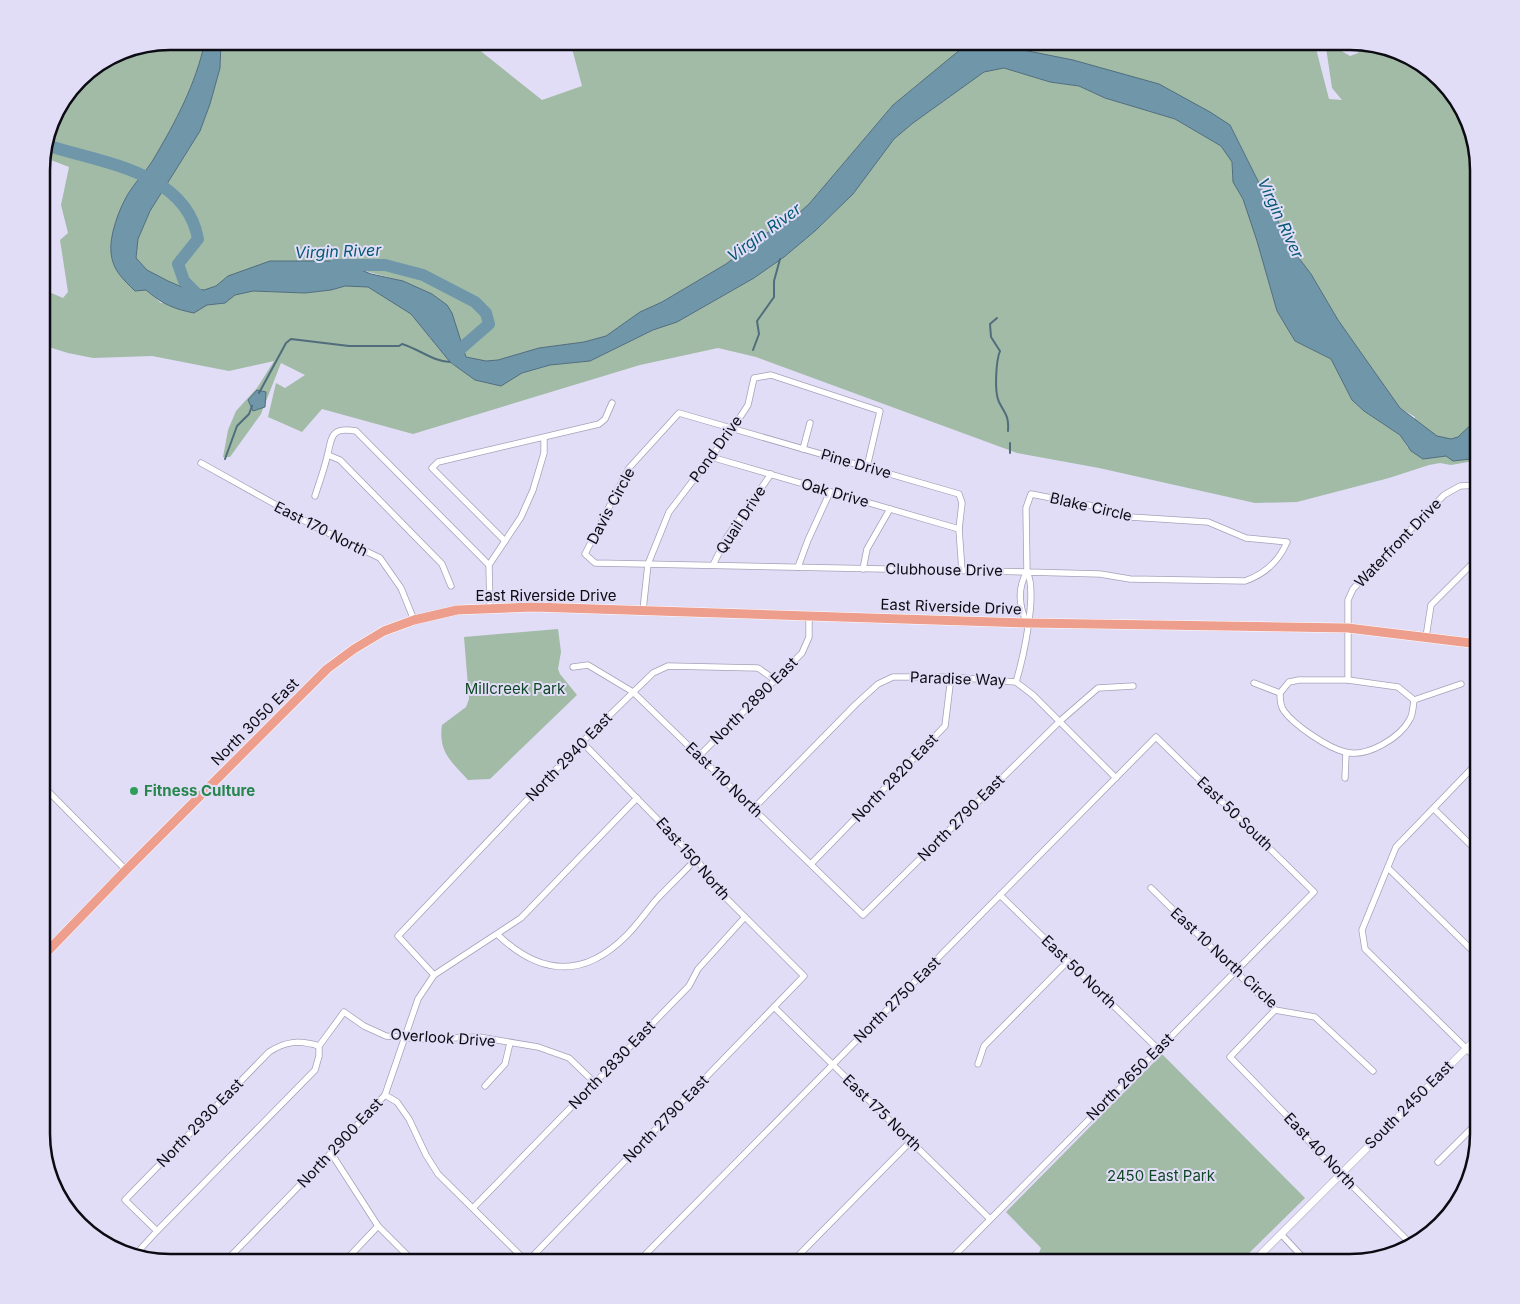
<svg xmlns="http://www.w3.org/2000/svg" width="1520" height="1304" font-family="Inter,sans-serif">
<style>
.green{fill:#a1bba7}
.water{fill:#6f97a9;stroke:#516d7c}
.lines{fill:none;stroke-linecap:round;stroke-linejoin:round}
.stream{stroke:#516d7c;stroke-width:2}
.river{stroke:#6f97a9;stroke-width:12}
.minor-casing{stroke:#a5a1b8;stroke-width:7}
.tertiary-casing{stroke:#a5a1b8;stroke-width:8}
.primary-casing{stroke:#fff;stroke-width:10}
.minor{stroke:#fff;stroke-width:5.5}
.tertiary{stroke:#fff;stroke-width:7}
.primary{stroke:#ee9e8c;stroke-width:9}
.leisure-dot{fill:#2e9e5b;stroke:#e2ddf6;stroke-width:2}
.labels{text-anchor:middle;stroke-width:4;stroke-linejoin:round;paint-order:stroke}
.street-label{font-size:15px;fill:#0c0a12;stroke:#e2ddf6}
.park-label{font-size:15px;fill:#0f4725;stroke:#e2ddf6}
.leisure-label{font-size:15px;font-weight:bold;fill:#27864d;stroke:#e2ddf6;text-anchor:start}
.water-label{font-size:16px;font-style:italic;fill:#065973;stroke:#e2ddf6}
.rim{fill:none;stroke:#0c0a12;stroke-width:2.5}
</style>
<rect width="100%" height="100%" fill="#e2ddf6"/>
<g class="green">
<path d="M170 41H205C196 84 175 123 153 160 146 172 135 182 128 194 119 209 109 236 111 253 113 271 123 279 135 291L146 290 161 303 207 305 224 303 235 295 253 291 305 293 331 290 345 286 368 287 411 314 450 362 475 380 501 386 522 373 550 365 590 361 653 330 677 322 754 278 784 257 815 231 853 194 894 139 913 123 984 72 1004 68 1050 82 1079 86 1105 98 1175 119 1221 146 1232 162 1233 182 1243 199 1257 241 1277 311 1295 341 1331 359 1352 400 1364 411 1400 435 1408 448 1415 417 1400 408 1338 320 1311 274 1292 249 1230 125 1008 47 918 84 893 105 809 204 790 221 765 234 726 264 662 302 640 312 606 336 584 342 539 348 498 360 486 361 466 357 447 305 432 294 403 281 326 261H280L228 276 216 286 204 290 182 287 168 281 147 270 136 258 138 239 150 211 200 131 210 104 220 68 221 41H468L542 100 582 86 570 41H1314L1329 99 1342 100 1332 88 1325 41H1337L1340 50 1350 56 1358 53 1363 44 1399 51 1435 73 1469 121 1479 170V460L1451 465 1440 463 1429 465 1389 478 1297 502 1255 503 1099 468 1017 453 756 357 718 348 640 365 413 434 322 409 302 432 268 417 276 383 285 388 305 375 281 363 261 414 230 457H223L228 430 236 411 257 388 274 361 229 371 152 356 93 358 68 353 42 345V289L63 298 68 292 60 240 68 233 61 205 69 167 43 157 55 113 85 73 121 51Z"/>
<path d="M558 629 561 652 558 669 560 674 577 695 490 779 468 780C451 761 438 752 442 725L466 707 469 699 464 637Z"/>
<polygon points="1162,1054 1305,1198 1239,1263 1035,1263 1041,1248 1006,1212"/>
</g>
<g class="water">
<path d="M205 41H221L220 68 210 104 200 131 150 211 138 239 136 258 147 270 168 281 182 287 204 290 216 286 228 276 270 261H339L371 274 403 281 432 294 447 305 452 313 466 357 486 361 498 360 539 348 584 342 606 336 640 312 662 302 726 264 765 234 790 221 809 204 893 105 967 44 1008 47 1073 60 1159 84 1210 112 1230 125 1292 249 1311 274 1338 320 1400 408 1437 436 1451 439 1458 437 1479 417V454L1471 459 1453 461 1446 456 1423 459 1411 451 1400 435 1364 411 1352 400 1331 359 1295 341 1277 311 1257 241 1243 199 1233 182 1232 162 1221 146 1175 119 1105 98 1079 86 1050 82 1004 68 984 72 913 123 894 139 853 194 815 231 784 257 754 278 677 322 653 330 590 361 550 365 522 373 501 386 475 380 450 362 411 314 368 287 345 286 331 290 305 293 253 291 235 295 225 303 207 305 194 313C174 309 162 304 146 290L135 291C123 279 113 271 111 253 109 236 119 209 128 194 135 182 146 172 153 160 175 123 196 84 205 41Z"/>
<polygon points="257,390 266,392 265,407 253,411 248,400"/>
</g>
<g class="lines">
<g class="stream">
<path d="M997 318 990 324 991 337 1000 351C996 361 994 392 999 402 1005 414 1009 415 1008 431"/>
<polyline points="753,350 759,334 757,321 774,297 774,281 780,259"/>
<path d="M259 393 286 343 291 339 349 346H399L402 344C419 349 434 362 450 362"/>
<polyline points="1010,443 1010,453"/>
<polyline points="225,459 237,426 249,414 252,406"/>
</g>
<g class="river">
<path d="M46 145C101 163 186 171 198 239L178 264 184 281 201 298"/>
<polyline points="335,265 385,265 423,275 475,302 486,313 489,324 458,351 456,359 458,360"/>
</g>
<defs>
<g id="minor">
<polyline points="1349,41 1350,44"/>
<polyline points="803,449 810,423"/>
<polyline points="328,455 340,460 442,564 451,586"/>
<polyline points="711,457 959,529"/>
<polyline points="201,463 314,526 380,558 401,588 414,620"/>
<path d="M315 496C319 483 324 470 327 457 332 439 329 426 356 431L489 565"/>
<polyline points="505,541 432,468 438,462 599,424 605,419 612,403"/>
<polyline points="713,565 727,537 771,474"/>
<polyline points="798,567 808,540 830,492"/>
<polyline points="863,569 867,549 890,509"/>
<path d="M962 571 959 529 962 503 959 494 679 413 629 468 585 554 595 563 1027 572 1100 574 1130 579 1245 581C1265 574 1279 561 1287 542L1246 538 1208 522 1130 517 1098 507 1031 494 1026 508 1027 572C1038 592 1023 659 1016 682"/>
<path d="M1027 572C1017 588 1019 607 1027 623"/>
<polyline points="490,609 489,565 521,517 533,490 544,453 544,439"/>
<polyline points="643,610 648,564 669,512 733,428 748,405 754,378 771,375 880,411 867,467"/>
<polyline points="1426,637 1431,605 1479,557"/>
<polyline points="573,667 588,665 633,692 863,915 1060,721 1098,688 1133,686"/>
<path d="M1299 680H1348L1398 687 1414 700C1413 706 1413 714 1410 719 1400 738 1367 758 1345 752 1328 748 1294 725 1284 711 1280 706 1280 699 1280 693L1289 682Z"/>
<polyline points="1348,680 1348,600 1353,589 1444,495 1460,486 1479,485"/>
<polyline points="1254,683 1280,693"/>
<polyline points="1414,700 1461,684"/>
<polyline points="699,756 802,653 809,637 809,616"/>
<polyline points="1345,778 1346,753"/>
<polyline points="42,785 126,870"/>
<polyline points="754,808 856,704 878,684 893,677 951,677 1016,682 1033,695 1116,778"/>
<polyline points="1434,809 1479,853"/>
<polyline points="811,864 945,726 951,677"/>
<polyline points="1388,868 1479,957"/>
<polyline points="1151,888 1275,1010 1315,1017 1373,1071"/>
<polyline points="1000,895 1158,1049"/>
<path d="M498 935C540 975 583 979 626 936 637 925 646 912 656 900 669 886 683 873 696 859"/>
<polyline points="434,975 398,936 582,742 653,673 668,666 758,668 775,680"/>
<polyline points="774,1007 990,1219"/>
<polyline points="1275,1010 1230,1057 1294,1123 1316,1150 1411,1244"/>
<path d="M319 1046C299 1040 286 1041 269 1052L125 1200 157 1231 315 1070 319 1056V1046L344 1012 364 1026 386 1036 423 1039 479 1037 538 1047 569 1058 595 1083"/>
<polyline points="1479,1061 1365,949 1362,930 1396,847 1479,761"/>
<polyline points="978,1064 984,1046 1068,961"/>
<polyline points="485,1086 505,1064 510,1043"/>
<polyline points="385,1095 397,1102 409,1119 426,1155 438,1174 528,1263"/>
<polyline points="331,1153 378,1226 415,1263"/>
<polyline points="1438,1162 1479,1121"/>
<polyline points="473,1208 689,986 698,969 745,917"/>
<polyline points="1281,1234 1308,1263"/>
<polyline points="134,1256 157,1231"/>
<polyline points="952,1257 957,1263"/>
<polyline points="527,1262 804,976 727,899 696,859 582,742"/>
<polyline points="224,1263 331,1153 385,1095 418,999 434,975 521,918 637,798"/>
<polyline points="343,1263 378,1226"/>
<polyline points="637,1263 1156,737 1314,892 947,1263"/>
<polyline points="791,1263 911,1141"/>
</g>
<polyline id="tertiary" points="1252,1263 1479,1036"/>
<polyline id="primary" points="42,957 126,870 327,669 354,649 384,631 414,620 457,610 533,607 1027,623 1348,628 1479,644"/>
</defs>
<use href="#minor" class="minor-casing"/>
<use href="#tertiary" class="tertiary-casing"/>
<use href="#primary" class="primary-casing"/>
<use href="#minor" class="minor"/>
<use href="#tertiary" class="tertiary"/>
<use href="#primary" class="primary"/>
</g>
<circle class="leisure-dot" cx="134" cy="791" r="5"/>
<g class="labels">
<g class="street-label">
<text transform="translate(716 449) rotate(-54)" y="5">Pond Drive</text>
<text transform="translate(856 464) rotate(16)" y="5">Pine Drive</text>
<text transform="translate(835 493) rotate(16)" y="5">Oak Drive</text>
<text transform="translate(611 506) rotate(-62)" y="5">Davis Circle</text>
<text transform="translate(1091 507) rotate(13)" y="5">Blake Circle</text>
<text transform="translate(741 520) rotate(-57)" y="5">Quail Drive</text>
<text transform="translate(321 529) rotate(27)" y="5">East 170 North</text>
<text transform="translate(1398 543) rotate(-46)" y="5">Waterfront Drive</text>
<text transform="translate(944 570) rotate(1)" y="5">Clubhouse Drive</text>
<text x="546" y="601">East Riverside Drive</text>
<text transform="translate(951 607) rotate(2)" y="5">East Riverside Drive</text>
<text transform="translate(958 679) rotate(2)" y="5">Paradise Way</text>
<text transform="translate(754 701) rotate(-45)" y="5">North 2890 East</text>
<text transform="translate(255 722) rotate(-45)" y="5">North 3050 East</text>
<text transform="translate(569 757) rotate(-46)" y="5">North 2940 East</text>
<text transform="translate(895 778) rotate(-46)" y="5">North 2820 East</text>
<text transform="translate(724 780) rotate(44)" y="5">East 110 North</text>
<text transform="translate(1235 814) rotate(44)" y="5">East 50 South</text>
<text transform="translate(961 818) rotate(-45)" y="5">North 2790 East</text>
<text transform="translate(693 859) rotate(49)" y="5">East 150 North</text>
<text transform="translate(1224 958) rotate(43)" y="5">East 10 North Circle</text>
<text transform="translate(1079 972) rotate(44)" y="5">East 50 North</text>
<text transform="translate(897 1000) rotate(-45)" y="5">North 2750 East</text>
<text transform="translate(443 1038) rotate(4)" y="5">Overlook Drive</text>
<text transform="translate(612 1065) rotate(-46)" y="5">North 2830 East</text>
<text transform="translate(1130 1077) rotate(-45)" y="5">North 2650 East</text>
<text transform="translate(1409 1105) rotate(-45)" y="5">South 2450 East</text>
<text transform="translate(882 1113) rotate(44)" y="5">East 175 North</text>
<text transform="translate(666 1119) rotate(-46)" y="5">North 2790 East</text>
<text transform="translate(200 1123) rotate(-46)" y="5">North 2930 East</text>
<text transform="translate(340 1143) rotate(-47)" y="5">North 2900 East</text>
<text transform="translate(1320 1151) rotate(47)" y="5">East 40 North</text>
</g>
<g class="park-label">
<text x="515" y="694">Millcreek Park</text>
<text x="1161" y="1181">2450 East Park</text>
</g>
<g class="leisure-label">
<text x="144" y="796">Fitness Culture</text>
</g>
<g class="water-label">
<text transform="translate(1281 218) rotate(65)" y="6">Virgin River</text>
<text transform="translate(764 232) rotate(-36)" y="6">Virgin River</text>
<text transform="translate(338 251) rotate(-2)" y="6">Virgin River</text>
</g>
</g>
<path d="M0 0H1520V1304H0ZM170 50H1350A120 120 0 0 1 1470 170V1134A120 120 0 0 1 1350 1254H170A120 120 0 0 1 50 1134V170A120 120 0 0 1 170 50Z" fill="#e2ddf6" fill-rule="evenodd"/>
<path class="rim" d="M170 50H1350A120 120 0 0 1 1470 170V1134A120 120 0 0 1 1350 1254H170A120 120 0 0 1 50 1134V170A120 120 0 0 1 170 50Z"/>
</svg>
